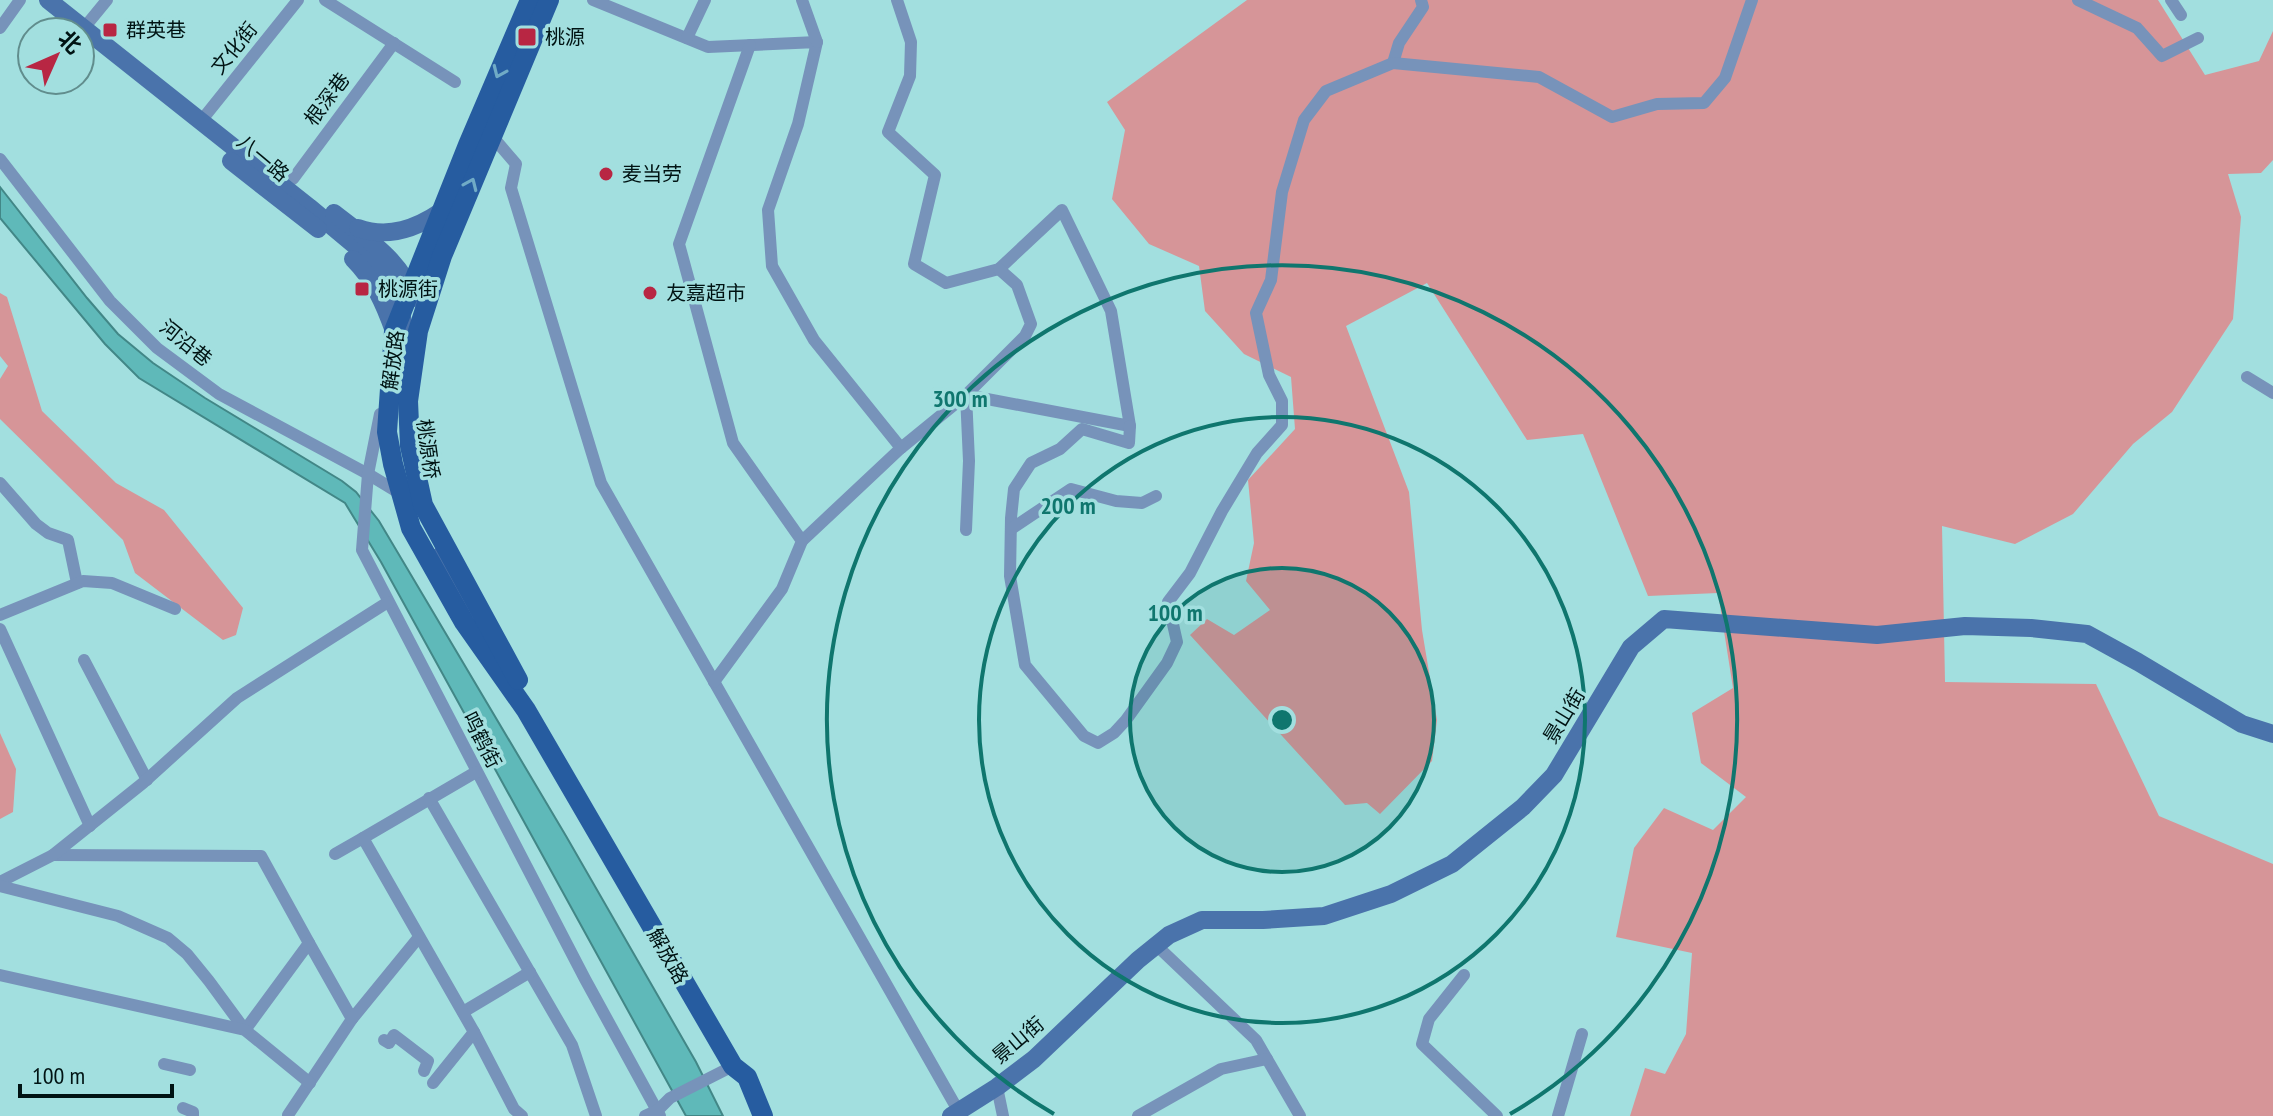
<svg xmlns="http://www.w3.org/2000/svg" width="2273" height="1116" font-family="'PT Sans Narrow','Noto Sans SC',sans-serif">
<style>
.green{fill:#d69598}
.water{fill:#5fb9b9;stroke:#428787;stroke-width:2}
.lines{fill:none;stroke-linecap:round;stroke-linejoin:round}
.street{stroke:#7793ba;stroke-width:12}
.secondary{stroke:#4a73ab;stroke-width:18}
.primary{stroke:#265ca0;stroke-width:20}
.oneway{stroke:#70abc6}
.ring{fill:none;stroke:#0f766e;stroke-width:4}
.poi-dot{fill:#b82643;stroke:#a2dfdf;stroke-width:3}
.labels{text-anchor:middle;stroke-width:7;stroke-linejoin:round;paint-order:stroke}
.poi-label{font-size:20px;fill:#001313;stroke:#a2dfdf;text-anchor:start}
.street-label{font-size:20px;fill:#001313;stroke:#a2dfdf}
.centre{fill:#0f766e;stroke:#a2dfdf;stroke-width:4}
.ring-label{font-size:24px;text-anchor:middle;font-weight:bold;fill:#0f766e;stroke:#a2dfdf;stroke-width:7;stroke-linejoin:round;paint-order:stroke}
</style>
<rect width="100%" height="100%" fill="#a2dfdf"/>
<g class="green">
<polygon points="1247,0 2158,0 2205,75 2259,61 2273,31 2273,160 2261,173 2228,174 2241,217 2233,319 2172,412 2133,444 2073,514 2015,544 1942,526 1945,682 2096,684 2159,816 2273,864 2273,1116 1630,1116 1645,1068 1665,1074 1686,1034 1692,953 1616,937 1634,848 1664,808 1713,830 1746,797 1701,763 1692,713 1733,688 1718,593 1648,596 1583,434 1527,440 1427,283 1346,326 1409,492 1422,630 1437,720 1432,761 1380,814 1367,803 1345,805 1190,635 1207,619 1234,635 1270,610 1246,581 1254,543 1248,480 1295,429 1291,377 1244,354 1205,311 1199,266 1149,244 1112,199 1125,130 1107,102"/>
<polygon points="0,293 7,297 42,411 116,483 164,510 243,608 236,635 223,640 135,573 123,540 0,419 0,379 8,366 0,356"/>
<polygon points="0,733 16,769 13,812 0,819"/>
</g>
<polygon class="water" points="0,187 87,298 118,334 153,363 205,398 342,481 356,492 379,521 566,836 696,1062 723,1116 686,1116 381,562 345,503 139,378 105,344 0,218"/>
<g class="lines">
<g class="street">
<polyline points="325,0 455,82"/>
<polyline points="593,0 708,47 817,42 798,124 768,210 772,266 814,340 901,448"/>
<polyline points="802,0 817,42"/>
<polyline points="897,0 911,42 910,76 888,132 935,175 914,264 946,283 999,269 1062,210 1111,311 1130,426 966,395 969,461 966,530"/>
<polyline points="2078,0 2137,28 2162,56 2198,38"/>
<polyline points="2171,0 2181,15"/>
<polyline points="0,28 20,0"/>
<polyline points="84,28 107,0"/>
<polyline points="687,38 705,0"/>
<polyline points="1393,63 1399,43 1423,7 1421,0"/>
<polyline points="201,121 298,0"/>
<polyline points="492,136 516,164 511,188 601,483 959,1112"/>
<polyline points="0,159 110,301 157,348 219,394 368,474 401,494"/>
<polyline points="293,179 394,43"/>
<polyline points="2247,377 2273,393"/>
<polyline points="380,414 368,474 362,550 585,979 660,1116"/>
<polyline points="1130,426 1129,443 1082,429 1060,449 1031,463 1014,489 1011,518 1010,576 1025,665 1084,736 1098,743 1114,733 1126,720 1167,663 1177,642 1168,602 1190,573 1222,511 1257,453 1282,425 1282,401 1269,375 1256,313 1271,280 1282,192 1304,120 1326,91 1393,63 1539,77 1612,117 1657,104 1704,103 1725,78 1752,0"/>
<polyline points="0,483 36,524 48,533 68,540 77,583"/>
<polyline points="1011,529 1071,489 1116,501 1142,503 1156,496"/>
<polyline points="802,541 901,448 966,395 1025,336 1031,324 1017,285 999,269"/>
<polyline points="0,615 83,581 112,583 175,609"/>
<polyline points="0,629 90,826"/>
<polyline points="84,660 147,780"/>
<polyline points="714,682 782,589 802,541 733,443 679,244 750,45"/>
<polyline points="429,798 572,1045 596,1116"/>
<polyline points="335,854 363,838"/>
<polyline points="53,855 261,856 309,943"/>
<polyline points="0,882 53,855 143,783 237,698 388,602"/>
<polyline points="0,886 118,916 168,938 187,954 209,981 245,1030 309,943 352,1019 288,1115"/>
<polyline points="1156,945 1256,1040 1300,1116"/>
<polyline points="0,975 245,1030 310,1083"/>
<polyline points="1464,975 1429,1019 1422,1044 1497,1116"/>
<polyline points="463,1012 530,972"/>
<polyline points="352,1019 419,937"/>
<polyline points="474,1032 514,1109 522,1116"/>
<polyline points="384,1040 389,1043 394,1035 428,1061 424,1071"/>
<polyline points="164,1064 190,1070"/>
<polyline points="433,1083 474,1032 363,838 476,772"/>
<polyline points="997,1087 1003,1116"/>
<polyline points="183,1108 193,1112 193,1116"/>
<polyline points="645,1116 658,1110 670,1098 733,1066"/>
<polyline points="1138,1116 1221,1069 1267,1059"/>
<polyline points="1558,1116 1582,1034"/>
</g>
<g class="secondary">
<polyline points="48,0 309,207 370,258 386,276 396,292 403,322 404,356 401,385"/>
<polyline points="231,161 318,229"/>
<path d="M334 213C363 236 403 261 413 298"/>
<path d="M358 228C389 239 417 228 442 211"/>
<path d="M353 259C374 280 384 303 394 331"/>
<polyline points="440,556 471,614"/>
<polyline points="951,1116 997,1087 1034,1059 1138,960 1169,935 1202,920 1263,920 1324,916 1391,894 1452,864 1523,807 1554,775 1631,647 1664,619 1877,635 1965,626 2031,628 2087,634 2138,662 2242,724 2273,734"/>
</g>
<g class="primary">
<polyline points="530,0 468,145 394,331 387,432 393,464 411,528 464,622 526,710 733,1066 747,1077 763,1116"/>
<polyline points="518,680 423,505 410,446 408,401 418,331 442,256 549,0"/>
</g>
</g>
<defs><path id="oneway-chevron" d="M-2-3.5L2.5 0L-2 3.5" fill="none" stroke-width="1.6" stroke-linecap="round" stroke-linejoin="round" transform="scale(2)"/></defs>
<g class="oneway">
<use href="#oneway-chevron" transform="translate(499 72) rotate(114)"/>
<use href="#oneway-chevron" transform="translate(471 184) rotate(-66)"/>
</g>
<circle cx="1282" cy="720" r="152" fill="#0f766e" fill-opacity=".12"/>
<g class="ring">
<circle cx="1282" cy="720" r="152"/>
<circle cx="1282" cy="720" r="303"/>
<path d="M1054 1114A455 455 0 1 1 1510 1114"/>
</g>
<g class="poi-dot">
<rect x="102" y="22" width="16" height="16" rx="4"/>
<rect x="517" y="27" width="20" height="20" rx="4"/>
<circle cx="606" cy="174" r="8"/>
<rect x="354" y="281" width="16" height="16" rx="4"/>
<circle cx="650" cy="293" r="8"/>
</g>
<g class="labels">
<g class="poi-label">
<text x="126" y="37">群英巷</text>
<text x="545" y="44">桃源</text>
<text x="622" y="181">麦当劳</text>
<text x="378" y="296">桃源街</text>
<text x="666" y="300">友嘉超市</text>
</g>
<g class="street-label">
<text transform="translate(234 48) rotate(-51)" y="7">文化街</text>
<text transform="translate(327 99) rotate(-53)" y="7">根深巷</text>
<text transform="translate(263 158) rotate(40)" y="7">八一路</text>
<text transform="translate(186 343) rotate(39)" y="7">河沿巷</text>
<text transform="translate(393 360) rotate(-83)" y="7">解放路</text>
<text transform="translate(428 449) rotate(82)" y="7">桃源桥</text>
<text transform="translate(1564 716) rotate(-59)" y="7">景山街</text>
<text transform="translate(482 740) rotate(63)" y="7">鸣鹤街</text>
<text transform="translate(668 956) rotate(60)" y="7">解放路</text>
<text transform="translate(1018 1040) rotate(-40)" y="7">景山街</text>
</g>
</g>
<circle cx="1282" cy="720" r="12" class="centre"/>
<g class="ring-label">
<text x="960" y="407">300 m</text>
<text x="1068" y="514">200 m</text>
<text x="1175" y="621">100 m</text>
</g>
<g transform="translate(56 56) rotate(45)"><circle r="38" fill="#a2dfdf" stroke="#618d8d" stroke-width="2"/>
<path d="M0-6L14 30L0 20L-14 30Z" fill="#b82643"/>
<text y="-12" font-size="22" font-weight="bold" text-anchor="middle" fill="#001313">北</text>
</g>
<path d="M20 1084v12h152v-12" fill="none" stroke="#001313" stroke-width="4"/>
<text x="32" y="1084" font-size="24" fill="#001313" stroke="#a2dfdf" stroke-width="6" paint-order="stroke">100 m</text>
</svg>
